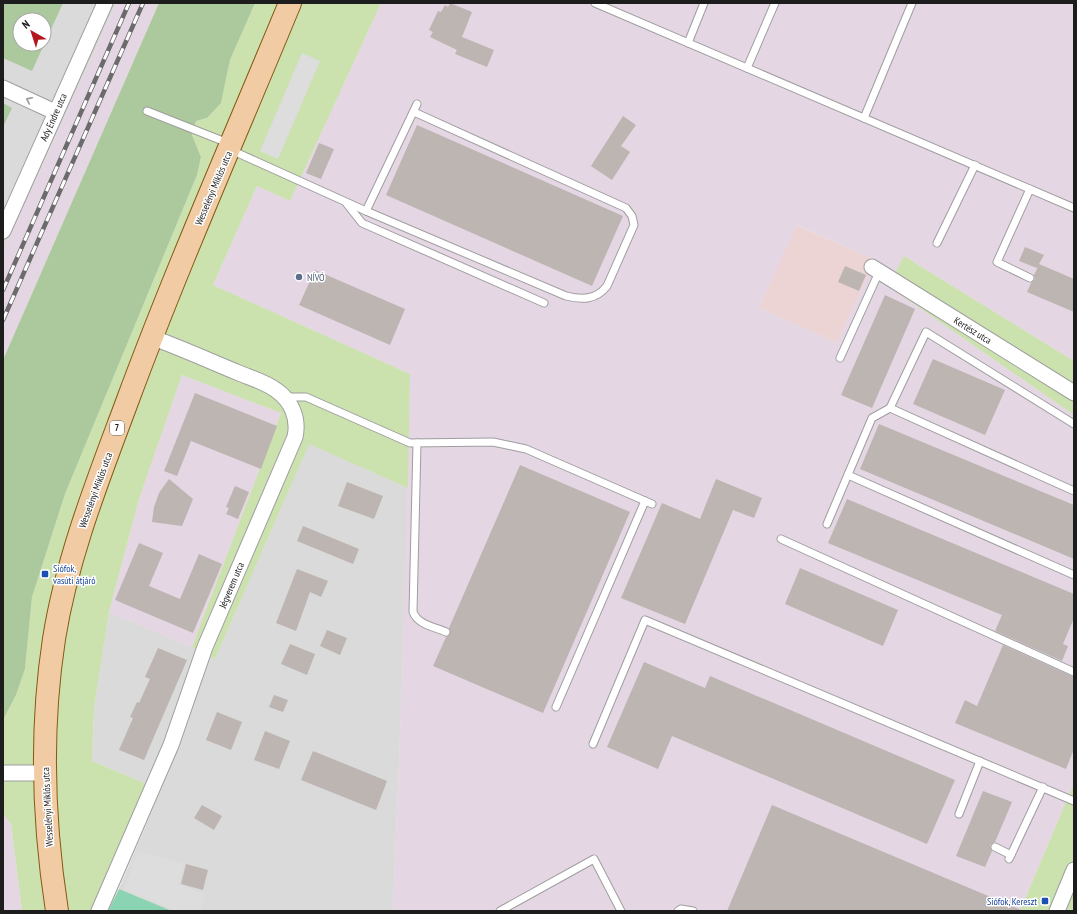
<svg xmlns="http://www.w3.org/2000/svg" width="1077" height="914" font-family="'PT Sans Narrow',sans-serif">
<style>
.residential{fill:#dbdada;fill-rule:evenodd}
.commercial{fill:#ecd4d5}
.industrial{fill:#e5d6e3;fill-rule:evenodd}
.grass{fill:#cbe2af}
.forest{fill:#acc89d;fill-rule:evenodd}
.pitch{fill:#8ad4b3}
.parking{fill:#ddd}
.building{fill:#bdb5b1}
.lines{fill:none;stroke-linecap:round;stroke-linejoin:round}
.lane-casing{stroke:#9e9e9e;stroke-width:9}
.street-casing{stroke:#9e9e9e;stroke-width:17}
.primary-casing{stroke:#855810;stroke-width:24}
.lane{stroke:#fff;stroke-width:7}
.street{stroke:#fff;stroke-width:15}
.primary{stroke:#f1cba4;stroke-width:22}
.rail-casing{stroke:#6b6b6b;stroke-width:4.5}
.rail{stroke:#fff;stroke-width:3;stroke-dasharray:9;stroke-linecap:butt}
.oneway{stroke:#999}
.service-dot{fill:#5c6f8a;stroke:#fff;stroke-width:1.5}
.transit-dot{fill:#1a4fb4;stroke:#fff;stroke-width:1.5}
.labels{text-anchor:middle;stroke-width:3;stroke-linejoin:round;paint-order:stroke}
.shield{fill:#fff;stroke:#616161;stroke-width:1}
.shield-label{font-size:9px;font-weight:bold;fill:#1d1d1d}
.street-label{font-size:10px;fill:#1d1d1d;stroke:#fff}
.service-label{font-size:10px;fill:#4e5e75;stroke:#fff;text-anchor:start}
.transit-label{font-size:10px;fill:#164399;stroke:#fff;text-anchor:start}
</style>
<rect width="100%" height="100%" fill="#ede9e4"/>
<g class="residential">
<path d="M3 3H117L3 251ZM20 20H44V44H20Z"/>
<polygon points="309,443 408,488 402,686 393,911 172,911 119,889 161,790 92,761 94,708 109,612 192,647 215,659"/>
</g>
<polygon class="commercial" points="796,225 875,260 837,343 759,308"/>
<g class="industrial">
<polygon points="117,3 159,3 3,360 3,251"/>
<path d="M381 3H1074V361L904 256 888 286 1074 415V783L1020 911H393L402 686 410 374 213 285 257 186 290 201ZM797 225 875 260 837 343 759 308Z"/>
<polygon points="182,375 281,413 192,647 109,612 139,499"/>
<polygon points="3,814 11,824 22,911 3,911"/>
</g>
<g class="grass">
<polygon points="255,3 381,3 290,201 257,186 213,285 410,374 408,488 309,444 215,659 192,647 281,413 182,375 139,499 109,612 94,708 92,761 161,790 108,911 22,911 11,824 3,814 3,720 16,695 25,669 32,597 65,494 197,175 201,157 192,135 196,121 207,118 221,103 230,60"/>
<polygon points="904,256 1074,361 1074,415 888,286"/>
<polygon points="1074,783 1074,911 1020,911"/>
</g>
<g class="forest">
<path d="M3 3H63L32 71 3 58ZM20 20H44V44H20Z"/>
<polygon points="159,3 255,3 230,60 221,103 207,118 196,121 192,135 201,157 197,175 65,494 32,597 25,669 16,695 3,720 3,360"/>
<polygon points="3,103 12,108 3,127"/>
</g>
<polygon class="pitch" points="119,889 172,911 108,911"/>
<g class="parking">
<polygon points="302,53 320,61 278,159 260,151"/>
<polygon points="138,851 184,864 179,885 206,894 200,911 176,911 124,889"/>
</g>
<g class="building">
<polygon points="450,3 472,12 462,37 494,50 487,67 455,54 457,50 430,37 433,32 429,30 438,11 441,12 445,5 448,7"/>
<polygon points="623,116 636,125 621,146 630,152 612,180 591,166"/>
<polygon points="417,125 623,216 592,286 386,195"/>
<polygon points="319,143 334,149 321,179 306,173"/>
<polygon points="1025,247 1044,255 1039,264 1074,279 1074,312 1027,292 1031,283 1035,280 1034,275 1038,267 1037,268 1019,261"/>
<polygon points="845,266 866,275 859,291 838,282"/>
<polygon points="315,270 405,309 390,345 299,305"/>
<polygon points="885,295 915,309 872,408 841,395"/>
<polygon points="933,359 1005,390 985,435 913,404"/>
<polygon points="195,393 277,426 261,469 191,441 177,476 164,471"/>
<polygon points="879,424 1074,505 1074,559 860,469"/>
<polygon points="520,465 630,512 543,713 433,666 446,637 450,634 449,628"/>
<polygon points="169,479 193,499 182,526 152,522 154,507 159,493"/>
<polygon points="716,479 762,498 754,518 733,510 685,624 621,598 662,503 700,519"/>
<polygon points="347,482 383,496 374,519 338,506"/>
<polygon points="235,486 249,492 238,519 226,514 229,508 226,507"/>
<polygon points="847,499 1074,594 1074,618 1063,644 1068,646 1062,661 995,631 1002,615 828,543"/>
<polygon points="303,526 359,549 353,564 297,541"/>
<polygon points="139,543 163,553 149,586 180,599 199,554 222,564 193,633 115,600"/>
<polygon points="800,568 898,610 883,646 785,604"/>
<polygon points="297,569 328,581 321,597 310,592 296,631 276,623"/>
<polygon points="327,630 347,638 340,655 320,646"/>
<polygon points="290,644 315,654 307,675 281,664"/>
<polygon points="1003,645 1074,677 1074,749 1066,769 955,723 965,700 977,706"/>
<polygon points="158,648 187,660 144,760 119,750 133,718 130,717 137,702 139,703 150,679 145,677"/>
<polygon points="644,662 705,688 710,676 955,780 927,844 672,736 658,769 607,747"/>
<polygon points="274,695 288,700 283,712 269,707"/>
<polygon points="217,712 242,722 231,750 206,740"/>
<polygon points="265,731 290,741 279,769 254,760"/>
<polygon points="313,751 387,781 376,810 301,780"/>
<polygon points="983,791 1012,802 995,842 990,845 992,851 985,867 956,856"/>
<polygon points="202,805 222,816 214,830 194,818"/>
<polygon points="772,805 1024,911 727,911"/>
<polygon points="186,864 208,870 203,890 181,884"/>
</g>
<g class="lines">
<defs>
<g id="lane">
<polyline points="595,3 1074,208"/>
<polyline points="688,43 704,3"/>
<polyline points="747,68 775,3"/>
<polyline points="147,111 228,143"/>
<polyline points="864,118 912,3"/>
<path d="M231 150 366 211 566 296C582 300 596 300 607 286L634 225 632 216 626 208 414 112"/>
<polyline points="347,204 362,223 544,303"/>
<polyline points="366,211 417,104"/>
<polyline points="937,243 975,165"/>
<polyline points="1030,278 997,262 1030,189"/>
<polyline points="840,358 879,272"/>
<polyline points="284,397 306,397 410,443 493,442 526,449 652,504"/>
<polyline points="890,408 1074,491"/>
<path d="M417 443 413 612C418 625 435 627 446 632"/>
<polyline points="848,475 1074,575"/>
<polyline points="827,524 872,418 890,408 926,332 1074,424"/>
<polyline points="781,539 1074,672"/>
<polyline points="556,707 645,501"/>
<polyline points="593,744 645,620 1074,801"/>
<polyline points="959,814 980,761"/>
<polyline points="995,847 1011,855"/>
<polyline points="1009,859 1043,787"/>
<polyline points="500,911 594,859 621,911"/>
<polyline points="678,911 681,909 693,911"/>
</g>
<g id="street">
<polyline points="3,88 55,112"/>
<polyline points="3,231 105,3"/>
<polyline points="872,267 1074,393"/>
<polyline points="3,773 44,773"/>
<path d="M99 911 171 745 205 647 295 437C299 419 292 401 276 390 265 382 251 378 239 373 210 361 181 348 151 337"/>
<polyline points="1057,911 1074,870"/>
</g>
<path id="primary" d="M57 911C43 821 40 730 54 639 67 557 98 480 127 402 177 267 235 136 290 3"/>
</defs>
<use href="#lane" class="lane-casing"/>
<use href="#street" class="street-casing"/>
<use href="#primary" class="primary-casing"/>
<use href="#lane" class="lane"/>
<use href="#street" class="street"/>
<use href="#primary" class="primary"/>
<defs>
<g id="rail">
<polyline points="3,290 129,3"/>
<polyline points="3,320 143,3"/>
</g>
</defs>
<use href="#rail" class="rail-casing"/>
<use href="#rail" class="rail"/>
</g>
<defs><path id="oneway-chevron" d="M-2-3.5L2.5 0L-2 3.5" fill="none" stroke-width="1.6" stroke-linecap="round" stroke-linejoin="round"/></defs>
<use class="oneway" href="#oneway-chevron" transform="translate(29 100) rotate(-154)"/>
<circle class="service-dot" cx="299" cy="277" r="4"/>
<g class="transit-dot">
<rect x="41" y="570" width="8" height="8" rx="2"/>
<rect x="1041" y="897" width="8" height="8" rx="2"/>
</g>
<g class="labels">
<rect class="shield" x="110" y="421" width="14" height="14" rx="3"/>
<g class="shield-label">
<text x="117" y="431">7</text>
</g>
<g class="street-label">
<text transform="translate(53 117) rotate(-66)" y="4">Ady Endre utca</text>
<text transform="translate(213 188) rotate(-67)" y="4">Wesselényi Miklós utca</text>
<text transform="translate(973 330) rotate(32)" y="4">Kertész utca</text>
<text transform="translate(95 490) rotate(-70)" y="4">Wesselényi Miklós utca</text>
<text transform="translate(231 585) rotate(-67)" y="4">Jégverem utca</text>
<text transform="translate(47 807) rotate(-93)" y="4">Wesselényi Miklós utca</text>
</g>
<g class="service-label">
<text x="307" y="281">NÍVÓ</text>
</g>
<g class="transit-label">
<text x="53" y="572">Siófok,<tspan x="53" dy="12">vasúti átjáró</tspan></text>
<text x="1037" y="905" text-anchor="end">Siófok, Kereszt</text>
</g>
</g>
<rect width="1077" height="914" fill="none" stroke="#1d1d1d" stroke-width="8"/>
<g transform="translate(32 32) rotate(321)"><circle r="19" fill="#ffffff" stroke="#a5a5a5"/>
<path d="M0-3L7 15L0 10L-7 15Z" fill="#b4161f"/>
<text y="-6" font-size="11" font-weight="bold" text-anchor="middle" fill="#1d1d1d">N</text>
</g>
</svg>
